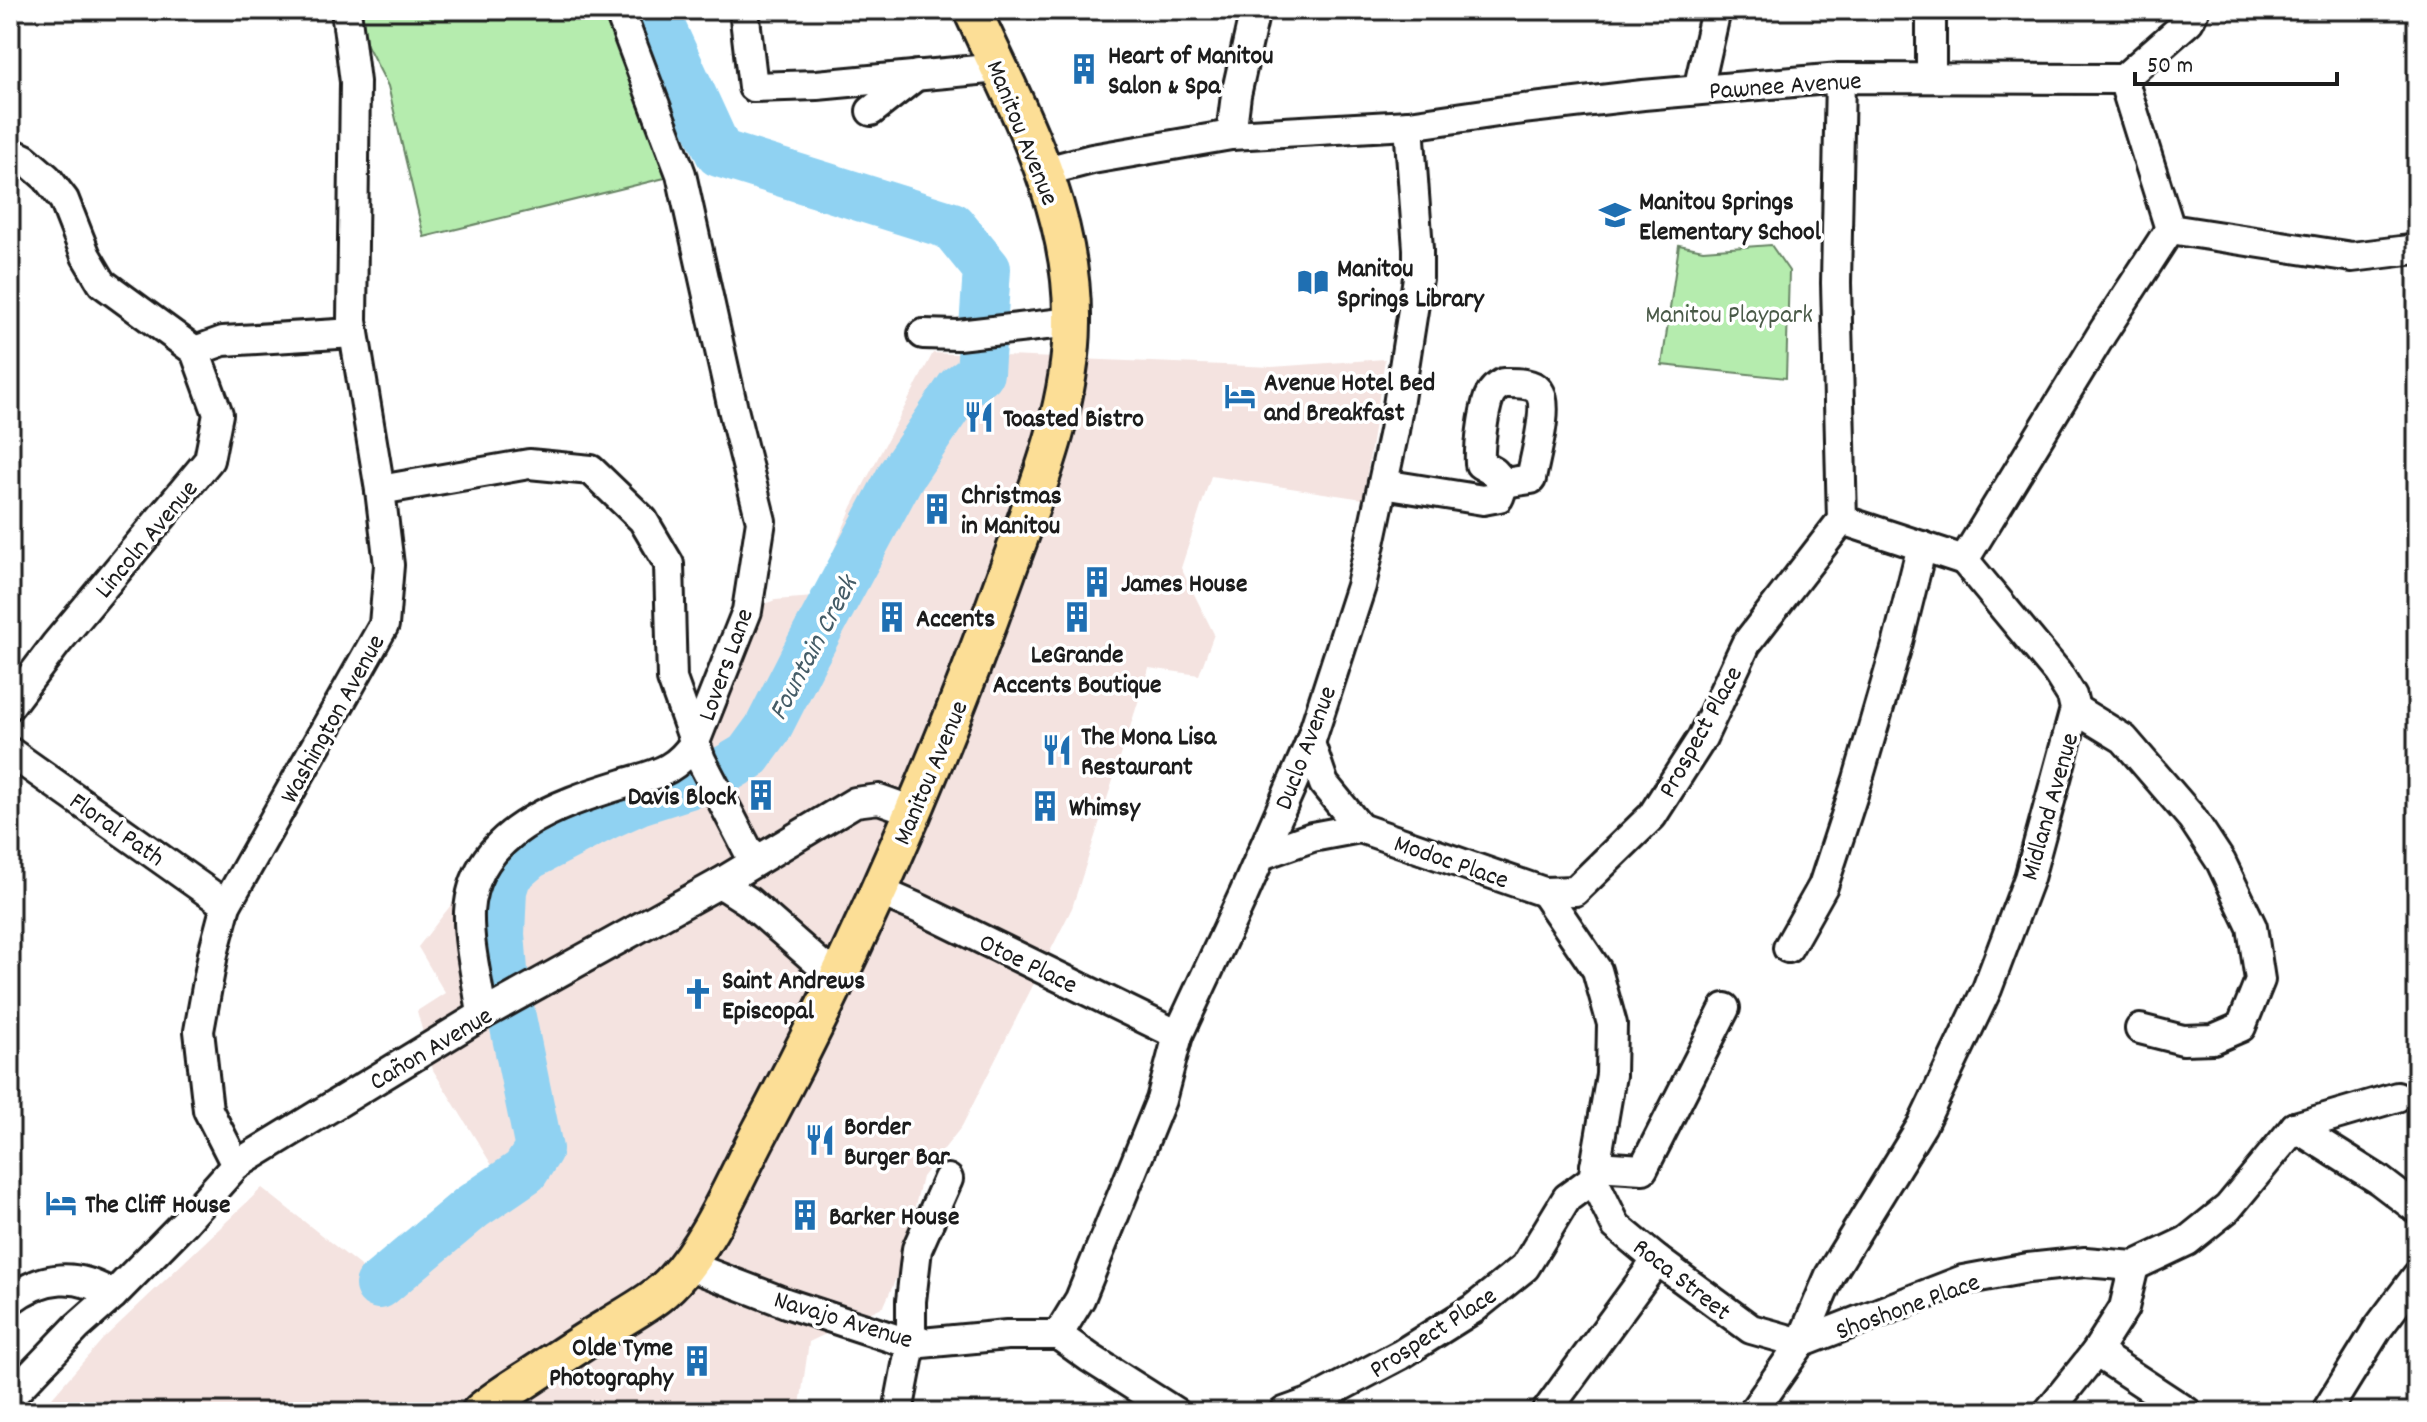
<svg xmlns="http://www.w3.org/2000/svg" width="2427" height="1422" font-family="Dekko,sans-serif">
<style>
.built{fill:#f4e3e0}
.green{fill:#b5ecae;stroke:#688465;stroke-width:2}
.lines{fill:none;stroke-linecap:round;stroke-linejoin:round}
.river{stroke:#90d2f2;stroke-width:48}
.minor-casing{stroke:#1c1c1c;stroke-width:34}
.major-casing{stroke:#1c1c1c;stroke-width:42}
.minor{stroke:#fff;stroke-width:28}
.major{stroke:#fcde96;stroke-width:36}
.labels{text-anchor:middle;stroke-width:7;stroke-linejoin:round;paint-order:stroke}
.poi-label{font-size:26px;font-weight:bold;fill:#1c1c1c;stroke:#fff;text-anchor:start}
.street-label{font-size:26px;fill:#1c1c1c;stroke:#fff}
.park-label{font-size:26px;fill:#4a5a48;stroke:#fff}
.water-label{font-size:28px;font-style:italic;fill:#455c67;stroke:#fff}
</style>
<rect width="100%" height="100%" fill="#fff"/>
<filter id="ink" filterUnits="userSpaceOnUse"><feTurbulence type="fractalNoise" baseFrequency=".0125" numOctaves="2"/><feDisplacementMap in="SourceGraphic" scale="16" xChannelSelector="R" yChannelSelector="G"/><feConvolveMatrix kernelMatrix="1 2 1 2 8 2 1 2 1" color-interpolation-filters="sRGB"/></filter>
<g filter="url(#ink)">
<polygon class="built" points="933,353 1272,367 1385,359 1363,499 1211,476 1181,568 1214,634 1199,675 1149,668 1072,908 962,1126 922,1177 900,1269 884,1306 809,1342 799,1412 39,1412 103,1339 262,1188 369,1273 495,1170 433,1070 417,1011 445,993 418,947 495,849 670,769 747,611 775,600 814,597 852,507"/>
<g class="green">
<polygon points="349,10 619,10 681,174 424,237 388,86"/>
<polygon points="1679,245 1703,250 1771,245 1789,271 1786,378 1662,365"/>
</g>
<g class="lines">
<polyline class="river" points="379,1285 472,1207 525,1171 539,1149 505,983 501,934 503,890 508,874 529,856 606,816 639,801 711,778 748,756 767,730 804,657 900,477 960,388 980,373 987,269 952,226 719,153 661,26 660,10"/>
<defs>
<g id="minor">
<polyline points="744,10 753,87 817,85 999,68"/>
<polyline points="1931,78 1931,10"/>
<polyline points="2123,79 2170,229 2352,257 2417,249"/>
<polyline points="2123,79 2189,21 2194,10"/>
<polyline points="1698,90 1716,10"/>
<polyline points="871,111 917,75"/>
<polyline points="1231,135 1236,95 1255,10"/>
<polyline points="10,152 25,159 47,178 64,200 86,256 102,283 195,351"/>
<polyline points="1046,171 1092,159 1231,135 1409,125 1498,112 1643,95 1840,78 2123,79"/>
<polyline points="923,334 958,335 1072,322"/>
<polyline points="195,351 223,341 354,333"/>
<path d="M1503 383C1514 383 1532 382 1539 391 1550 406 1534 461 1531 479L1504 483 1494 472 1480 464C1479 447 1483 414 1489 397 1492 390 1496 387 1503 383Z"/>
<polyline points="1383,484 1483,500 1499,497 1504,483"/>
<polyline points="380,490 529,464 591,470 643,520 669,564 672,679 701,760 754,862"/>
<polyline points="1842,520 1964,560"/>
<polyline points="1964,560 2103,332 2170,229"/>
<polyline points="10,705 56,644 209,460 218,414 195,351"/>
<polyline points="2075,709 2124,739 2192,818 2221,862 2252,927 2260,980 2241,1027 2213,1039 2183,1040 2140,1029"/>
<polyline points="1310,743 1324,784 1360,828"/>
<polyline points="10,752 226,905"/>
<polyline points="1261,855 1312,837 1360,828 1544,892"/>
<polyline points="720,883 748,901 838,980"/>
<polyline points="879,891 920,909 1178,1035"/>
<polyline points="1788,948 1823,886 1858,779 1898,642 1922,546"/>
<path d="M482 1015C478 982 468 946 469 912 474 832 558 804 623 784 655 774 674 773 695 742L747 611 761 521 733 409 681 174 619 10"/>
<polyline points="2295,1127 2379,1180 2417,1209"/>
<polyline points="2295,1127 2397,1097"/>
<polyline points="236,1165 208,1110 199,1031 213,954 226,905 384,625 389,565 380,490 352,321 355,82 346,10"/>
<polyline points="1595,1166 1643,1169 1725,1008"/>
<polyline points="1593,1179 1616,1226 1657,1260 1751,1329 1801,1343 1963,1280 2028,1268 2085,1262 2134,1266 2187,1241 2228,1208 2295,1127"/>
<polyline points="687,1265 786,1303 911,1344 1007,1335 1058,1335 1090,1358 1175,1412"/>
<path d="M10 1300C43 1275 77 1272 113 1295"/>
<polyline points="1058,1335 1080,1299 1161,1100 1178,1035 1243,896 1310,743 1361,586 1394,431 1418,278 1418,249 1409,125"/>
<polyline points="2096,1352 2187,1412"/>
<polyline points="10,1397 77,1327 113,1295 186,1221 236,1165 482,1015 720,883 855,802 879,799 913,811"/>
<polyline points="898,1412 911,1344 911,1301 917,1249 948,1179"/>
<polyline points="1284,1412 1309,1403 1400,1355 1473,1309 1525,1267 1567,1198 1593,1179 1611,1075 1612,1024 1597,970 1544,892 1575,891 1652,816 1702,738 1746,644 1842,520 1836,283 1840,78"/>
<polyline points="1546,1412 1657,1260"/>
<polyline points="1753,1412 1801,1343 1830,1275 1922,1125 1987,989 2029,878 2075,709 2072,696 2057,672 1964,560"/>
<polyline points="2048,1412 2096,1352 2124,1308 2134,1266"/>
<polyline points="2326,1412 2378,1328 2417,1276"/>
</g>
<path id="major" d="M480 1412C496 1398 515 1387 533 1375 558 1359 582 1342 608 1327 630 1313 656 1300 674 1280 710 1241 734 1181 759 1134 856 953 938 765 1007 572 1036 492 1071 409 1072 323 1074 208 1018 111 972 10"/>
</defs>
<use href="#minor" class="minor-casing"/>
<use href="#major" class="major-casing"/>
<use href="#minor" class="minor"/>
<use href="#major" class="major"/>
</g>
</g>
<defs>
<symbol id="building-bare" viewBox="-9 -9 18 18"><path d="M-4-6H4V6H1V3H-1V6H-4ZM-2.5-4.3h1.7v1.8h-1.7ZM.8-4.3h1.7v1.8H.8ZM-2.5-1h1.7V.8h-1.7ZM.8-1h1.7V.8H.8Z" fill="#1f6fb2" stroke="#fff" stroke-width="2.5" paint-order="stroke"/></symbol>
<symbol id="school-bare" viewBox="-9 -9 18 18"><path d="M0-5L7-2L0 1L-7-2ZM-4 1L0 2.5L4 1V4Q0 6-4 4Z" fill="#1f6fb2" stroke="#fff" stroke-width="2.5" paint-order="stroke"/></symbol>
<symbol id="library-bare" viewBox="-9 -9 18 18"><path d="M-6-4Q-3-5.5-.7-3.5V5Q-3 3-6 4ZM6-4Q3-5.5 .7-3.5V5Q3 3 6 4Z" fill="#1f6fb2" stroke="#fff" stroke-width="2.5" paint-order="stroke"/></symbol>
<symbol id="hotel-bare" viewBox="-9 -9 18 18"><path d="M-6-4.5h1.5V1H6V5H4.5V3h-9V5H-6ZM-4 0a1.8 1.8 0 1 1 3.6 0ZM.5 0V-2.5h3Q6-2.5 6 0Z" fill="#1f6fb2" stroke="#fff" stroke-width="2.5" paint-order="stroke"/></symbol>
<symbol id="restaurant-bare" viewBox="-9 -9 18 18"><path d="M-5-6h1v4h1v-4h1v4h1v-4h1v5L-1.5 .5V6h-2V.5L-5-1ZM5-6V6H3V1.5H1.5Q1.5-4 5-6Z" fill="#1f6fb2" stroke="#fff" stroke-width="2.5" paint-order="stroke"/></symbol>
<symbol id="church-bare" viewBox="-9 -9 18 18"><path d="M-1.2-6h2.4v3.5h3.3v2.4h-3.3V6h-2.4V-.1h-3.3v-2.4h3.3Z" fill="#1f6fb2" stroke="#fff" stroke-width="2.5" paint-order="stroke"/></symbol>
</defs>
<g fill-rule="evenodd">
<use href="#building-bare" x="1062" y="47" width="44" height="44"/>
<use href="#school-bare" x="1593" y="193" width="44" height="44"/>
<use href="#library-bare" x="1291" y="260" width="44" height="44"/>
<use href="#hotel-bare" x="1218" y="374" width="44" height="44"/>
<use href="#restaurant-bare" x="957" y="395" width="44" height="44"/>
<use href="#building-bare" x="915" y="487" width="44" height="44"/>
<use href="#building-bare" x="1075" y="560" width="44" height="44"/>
<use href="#building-bare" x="870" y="595" width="44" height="44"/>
<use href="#building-bare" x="1055" y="595" width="44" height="44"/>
<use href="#restaurant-bare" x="1035" y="728" width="44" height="44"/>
<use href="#building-bare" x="739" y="773" width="44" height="44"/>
<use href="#building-bare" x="1023" y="784" width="44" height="44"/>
<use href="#church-bare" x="676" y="972" width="44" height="44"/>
<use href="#restaurant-bare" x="798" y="1118" width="44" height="44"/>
<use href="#hotel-bare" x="39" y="1181" width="44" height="44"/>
<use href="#building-bare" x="783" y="1193" width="44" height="44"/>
<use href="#building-bare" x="675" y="1339" width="44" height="44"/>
</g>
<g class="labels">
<g class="poi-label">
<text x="1108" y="63">Heart of Manitou<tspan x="1108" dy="30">Salon &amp; Spa</tspan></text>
<text x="1639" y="209">Manitou Springs<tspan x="1639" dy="30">Elementary School</tspan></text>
<text x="1337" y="276">Manitou<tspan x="1337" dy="30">Springs Library</tspan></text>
<text x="1264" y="390">Avenue Hotel Bed<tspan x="1264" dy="30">and Breakfast</tspan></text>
<text x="1003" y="426">Toasted Bistro</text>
<text x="961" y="503">Christmas<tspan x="961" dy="30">in Manitou</tspan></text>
<text x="1121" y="591">James House</text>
<text x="916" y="626">Accents</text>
<text x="1077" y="662" text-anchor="middle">LeGrande<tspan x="1077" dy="30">Accents Boutique</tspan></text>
<text x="1081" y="744">The Mona Lisa<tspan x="1081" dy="30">Restaurant</tspan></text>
<text x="737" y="804" text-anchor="end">Davis Block</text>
<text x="1069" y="815">Whimsy</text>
<text x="722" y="988">Saint Andrews<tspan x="722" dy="30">Episcopal</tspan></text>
<text x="844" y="1134">Border<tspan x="844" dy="30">Burger Bar</tspan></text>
<text x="85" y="1212">The Cliff House</text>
<text x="829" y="1224">Barker House</text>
<text x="673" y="1355" text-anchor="end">Olde Tyme<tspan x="673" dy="30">Photography</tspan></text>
</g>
<g class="street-label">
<text transform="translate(1785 84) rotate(-4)" y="9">Pawnee Avenue</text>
<text transform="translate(1024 132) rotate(68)" y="9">Manitou Avenue</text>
<text transform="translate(145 538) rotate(-50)" y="9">Lincoln Avenue</text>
<text transform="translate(724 664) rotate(-70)" y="9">Lovers Lane</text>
<text transform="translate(331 718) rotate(-61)" y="9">Washington Avenue</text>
<text transform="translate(1699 731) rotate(-61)" y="9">Prospect Place</text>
<text transform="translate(1304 747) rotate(-69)" y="9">Duclo Avenue</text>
<text transform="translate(929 772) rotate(-67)" y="9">Manitou Avenue</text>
<text transform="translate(2048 806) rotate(-74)" y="9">Midland Avenue</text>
<text transform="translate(118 828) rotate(35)" y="9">Floral Path</text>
<text transform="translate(1452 860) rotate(19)" y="9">Modoc Place</text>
<text transform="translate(1029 962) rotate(26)" y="9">Otoe Place</text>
<text transform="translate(430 1047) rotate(-31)" y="9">Cañon Avenue</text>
<text transform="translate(1683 1278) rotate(38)" y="9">Roca Street</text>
<text transform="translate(1907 1305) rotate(-20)" y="9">Shoshone Place</text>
<text transform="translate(844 1318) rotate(17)" y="9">Navajo Avenue</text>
<text transform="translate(1432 1331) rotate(-33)" y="9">Prospect Place</text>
</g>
<g class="park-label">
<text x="1729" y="322">Manitou Playpark</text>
</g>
<g class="water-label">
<text transform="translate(811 647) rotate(-62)" y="10">Fountain Creek</text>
</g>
</g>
<rect width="2427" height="1422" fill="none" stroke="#fff" stroke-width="40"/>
<rect x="20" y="20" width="2387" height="1382" fill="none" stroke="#1c1c1c" stroke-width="3" filter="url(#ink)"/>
<path d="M2135 72v12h202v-12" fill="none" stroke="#1c1c1c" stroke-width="4"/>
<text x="2147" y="72" font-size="24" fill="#1c1c1c" stroke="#ffffff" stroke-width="6" paint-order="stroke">50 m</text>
</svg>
